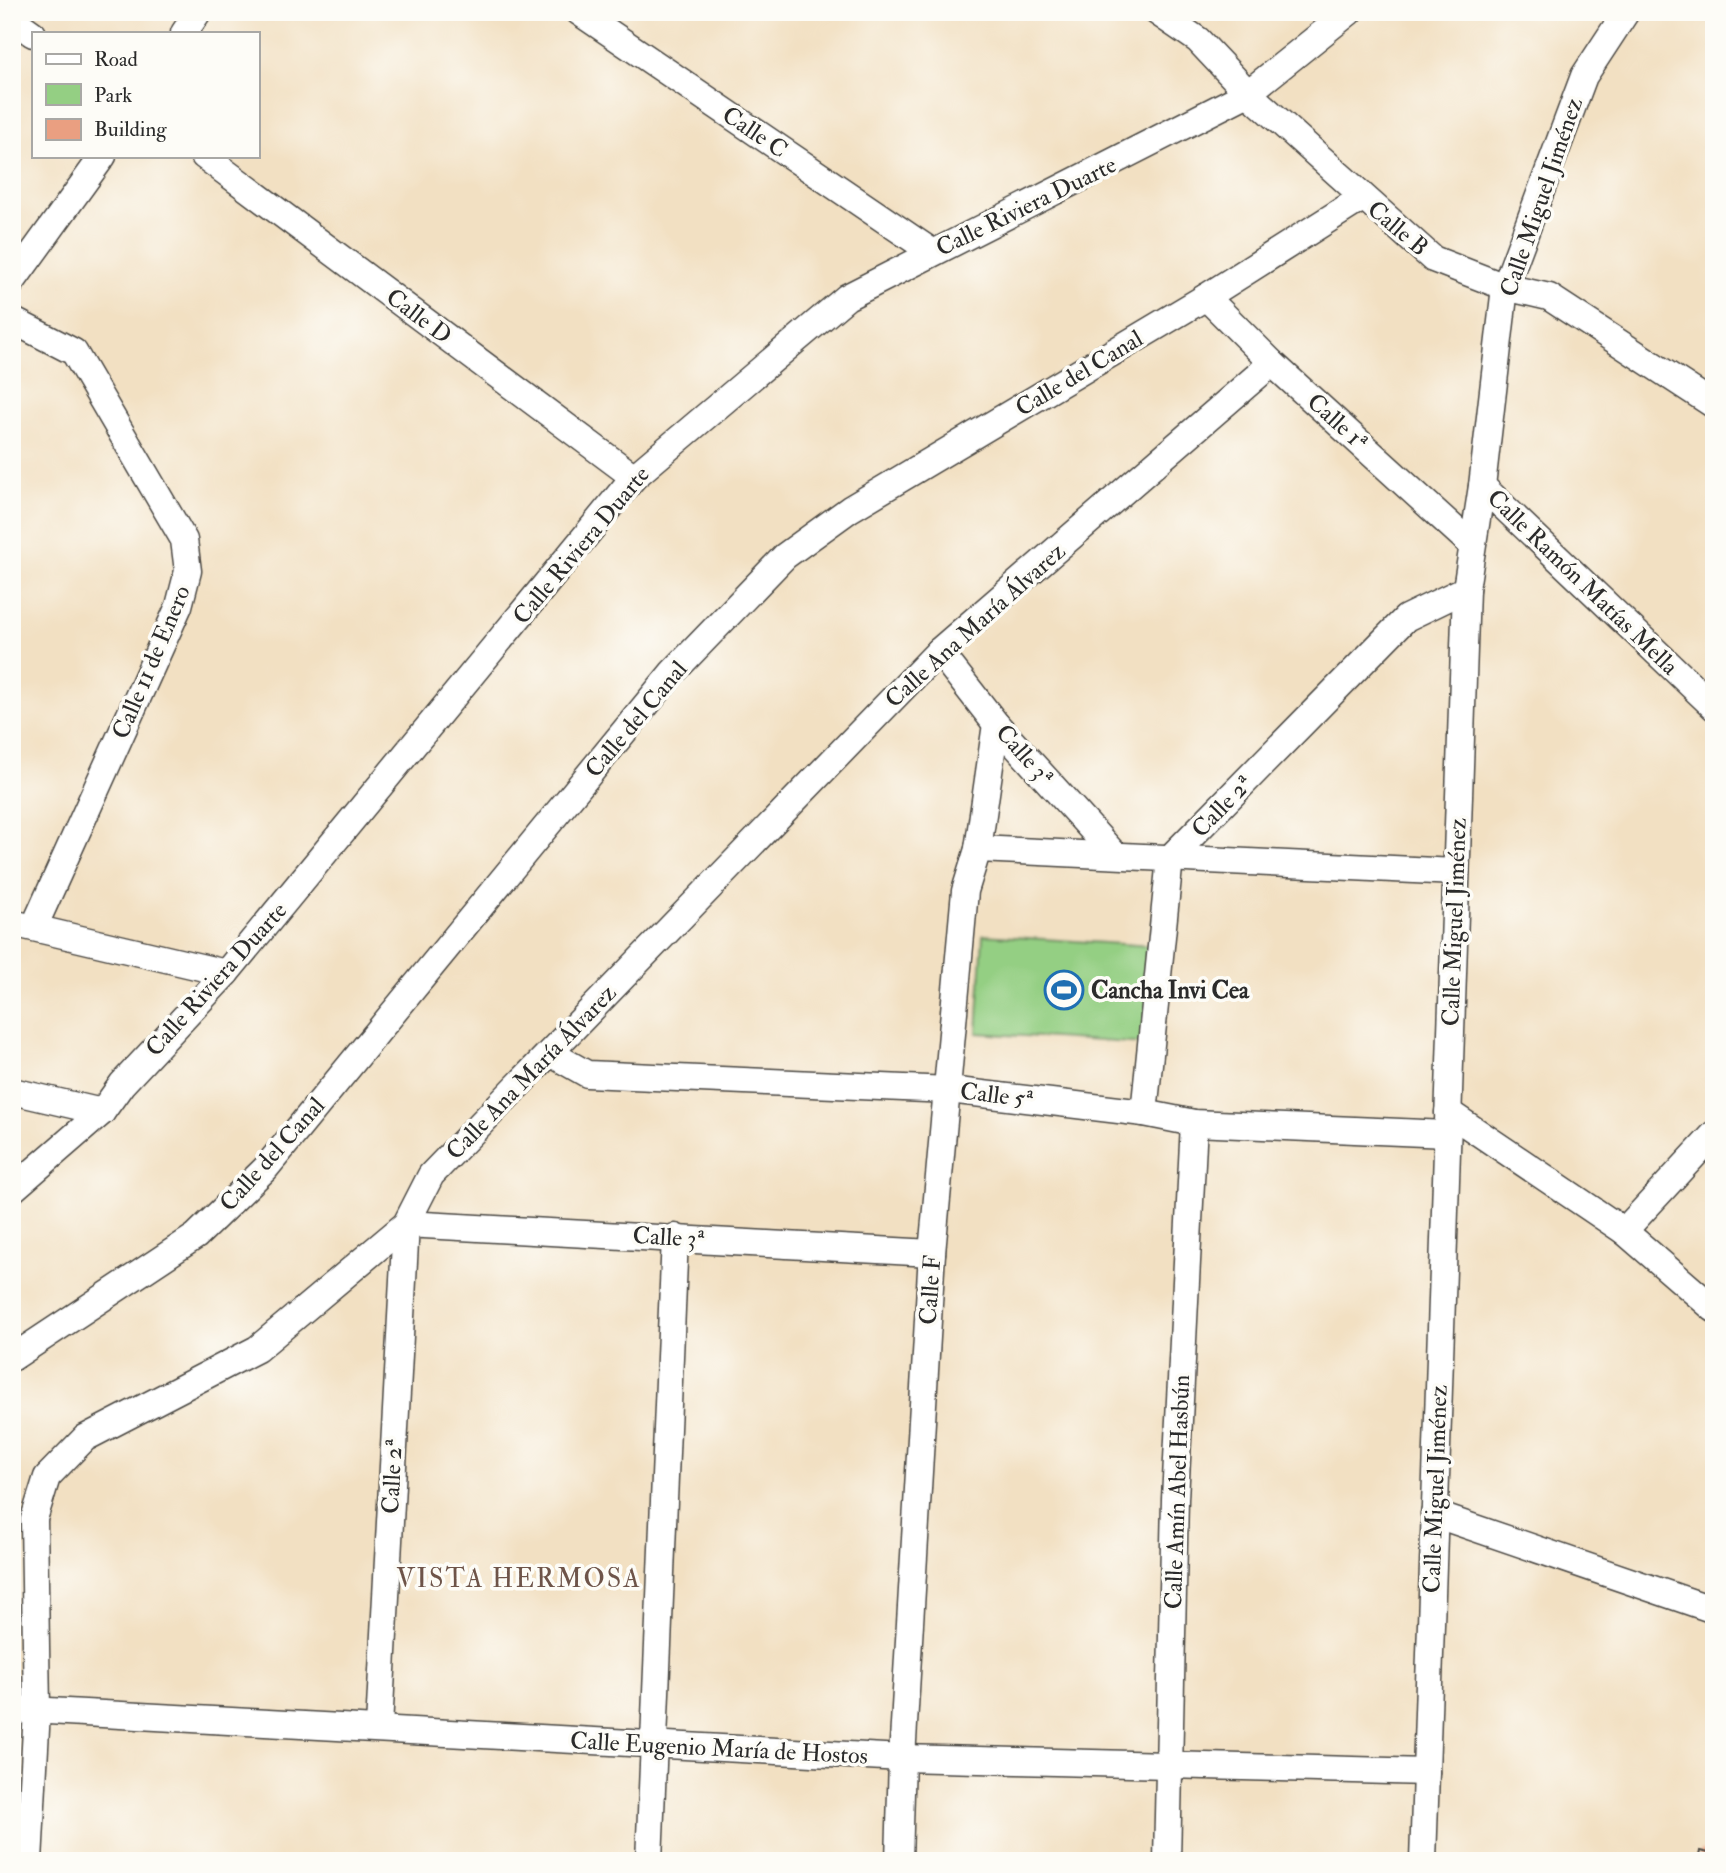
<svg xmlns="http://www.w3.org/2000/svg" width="1726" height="1873" font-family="'IM FELL Double Pica',serif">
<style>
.green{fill:#94cf83;stroke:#607d57;stroke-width:2}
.building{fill:#ea9f81}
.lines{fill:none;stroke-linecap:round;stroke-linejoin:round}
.street-casing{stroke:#494642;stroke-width:29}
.street{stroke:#fff;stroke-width:26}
.labels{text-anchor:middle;stroke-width:7;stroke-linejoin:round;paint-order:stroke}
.street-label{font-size:24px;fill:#2b2b2b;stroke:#fdfcf7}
.poi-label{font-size:24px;font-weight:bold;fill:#2b2b2b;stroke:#fdfcf7;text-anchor:start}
.neighbourhood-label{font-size:26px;letter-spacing:2px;fill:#6e5449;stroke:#fdfcf7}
</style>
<rect width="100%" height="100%" fill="#fdfcf7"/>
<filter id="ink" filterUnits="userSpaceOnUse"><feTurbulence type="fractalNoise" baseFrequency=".0143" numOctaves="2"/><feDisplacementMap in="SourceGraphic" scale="14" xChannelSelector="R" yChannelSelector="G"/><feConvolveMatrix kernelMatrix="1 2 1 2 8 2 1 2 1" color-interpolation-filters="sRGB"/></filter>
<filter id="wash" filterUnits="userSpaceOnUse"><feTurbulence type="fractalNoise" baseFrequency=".00686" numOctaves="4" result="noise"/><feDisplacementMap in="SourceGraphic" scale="28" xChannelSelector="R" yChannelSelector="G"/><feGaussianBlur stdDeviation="1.57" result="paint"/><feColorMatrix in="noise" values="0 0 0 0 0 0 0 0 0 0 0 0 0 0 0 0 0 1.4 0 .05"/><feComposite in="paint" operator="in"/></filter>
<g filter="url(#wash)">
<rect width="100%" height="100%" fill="#f2e0c2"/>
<polygon class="green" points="983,935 1151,946 1145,1044 977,1033"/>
<g id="blocks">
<polygon class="building" points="1700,1851 1714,1854 1714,1861 1698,1861"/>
</g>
</g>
<g filter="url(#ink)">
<use href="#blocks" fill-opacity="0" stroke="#494642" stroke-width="2"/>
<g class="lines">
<defs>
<g id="street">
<polyline points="579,12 932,252"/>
<polyline points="1157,12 1198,40 1248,93 1433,259 1505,287 1549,297 1714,405"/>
<polyline points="12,19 33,34"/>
<polyline points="184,33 198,12"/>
<polyline points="204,156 634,477"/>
<polyline points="12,282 103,156"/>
<polyline points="1206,297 1272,363 1472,545"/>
<polyline points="12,320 74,352 184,540 188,571 179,606 34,927"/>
<polyline points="1482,486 1714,707"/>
<polyline points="939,651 996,724 1115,855"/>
<polyline points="978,849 1456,872"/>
<polyline points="12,923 226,973"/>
<polyline points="550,1053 587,1074 949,1090 1144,1113 1194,1123 1447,1134"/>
<polyline points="12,1091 102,1112"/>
<polyline points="1448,1112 1624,1231 1714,1309"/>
<polyline points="1144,1113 1170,858 1406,618 1466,589"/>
<polyline points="12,1190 102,1112 122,1084 226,973 634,477 847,297 1248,93 1349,12"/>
<polyline points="1624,1231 1714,1134"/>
<polyline points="12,1358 196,1236 265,1169 673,672 785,556 850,509 1206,297 1362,198"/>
<polyline points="1434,1514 1714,1610"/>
<polyline points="12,1709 902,1758 1426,1772"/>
<polyline points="379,1727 406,1224 932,1253"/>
<polyline points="29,1861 37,1710 34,1519 47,1477 85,1438 257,1349 406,1224 431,1175 939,651 1272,363"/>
<polyline points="649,1861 675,1237"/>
<polyline points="899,1861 902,1758 932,1253 965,891 978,849 996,724"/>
<polyline points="1167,1861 1175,1499 1194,1123"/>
<polyline points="1423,1861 1466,589 1482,486 1505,287 1584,76 1626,12"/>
</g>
</defs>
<use href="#street" class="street-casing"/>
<use href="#street" class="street"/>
</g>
</g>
<defs>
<symbol id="stadium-ring" viewBox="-11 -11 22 22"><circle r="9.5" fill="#fdfcf7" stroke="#1f6fb2" stroke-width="1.5"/><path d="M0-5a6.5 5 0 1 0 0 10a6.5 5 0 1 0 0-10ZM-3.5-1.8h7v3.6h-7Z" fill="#1f6fb2"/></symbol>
</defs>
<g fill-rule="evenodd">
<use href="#stadium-ring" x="1042" y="968" width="44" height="44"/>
</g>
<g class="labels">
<g class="street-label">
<text transform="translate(755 132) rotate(34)" y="8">Calle C</text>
<text transform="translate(1541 197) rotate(-71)" y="8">Calle Miguel Jiménez</text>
<text transform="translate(1026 206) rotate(-26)" y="8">Calle Riviera Duarte</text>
<text transform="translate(1398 228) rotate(40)" y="8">Calle B</text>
<text transform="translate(419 316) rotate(37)" y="8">Calle D</text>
<text transform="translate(1079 373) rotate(-31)" y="8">Calle del Canal</text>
<text transform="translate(1338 422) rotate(42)" y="8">Calle 1ª</text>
<text transform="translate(581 545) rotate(-50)" y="8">Calle Riviera Duarte</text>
<text transform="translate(1583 582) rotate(44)" y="8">Calle Ramón Matías Mella</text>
<text transform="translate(975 625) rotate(-42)" y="8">Calle Ana María Álvarez</text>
<text transform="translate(151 662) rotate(-67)" y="8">Calle 11 de Enero</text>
<text transform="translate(636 719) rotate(-50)" y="8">Calle del Canal</text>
<text transform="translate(1025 755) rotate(48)" y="8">Calle 3ª</text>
<text transform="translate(1222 806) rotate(-46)" y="8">Calle 2ª</text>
<text transform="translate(1454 922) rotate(-88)" y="8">Calle Miguel Jiménez</text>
<text transform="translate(216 979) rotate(-48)" y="8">Calle Riviera Duarte</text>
<text transform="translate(531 1072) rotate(-46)" y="8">Calle Ana María Álvarez</text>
<text transform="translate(997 1095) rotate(7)" y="8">Calle 5ª</text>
<text transform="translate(272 1154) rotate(-48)" y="8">Calle del Canal</text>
<text transform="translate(669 1237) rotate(3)" y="8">Calle 3ª</text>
<text transform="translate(930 1290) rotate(-86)" y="8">Calle F</text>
<text transform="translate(392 1476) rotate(-87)" y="8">Calle 2ª</text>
<text transform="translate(1435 1489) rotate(-88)" y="8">Calle Miguel Jiménez</text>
<text transform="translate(1177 1492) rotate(-88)" y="8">Calle Amín Abel Hasbún</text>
<text transform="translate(719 1748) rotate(3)" y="8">Calle Eugenio María de Hostos</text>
</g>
<g class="poi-label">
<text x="1091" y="998">Cancha Invi Cea</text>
</g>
<g class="neighbourhood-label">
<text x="519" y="1587">VISTA HERMOSA</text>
</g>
</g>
<rect width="1726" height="1873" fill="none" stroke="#fdfcf7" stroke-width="42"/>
<rect x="32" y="32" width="228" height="126" fill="#fdfcf7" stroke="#a9a8a5" stroke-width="2"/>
<rect x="46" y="54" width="35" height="10" fill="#ffffff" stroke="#a9a8a5" stroke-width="2"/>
<text x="94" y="66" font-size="21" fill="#2b2b2b">Road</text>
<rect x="46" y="84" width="35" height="21" fill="#94cf83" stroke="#a9a8a5" stroke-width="2"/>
<text x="94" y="102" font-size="21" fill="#2b2b2b">Park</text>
<rect x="46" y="119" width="35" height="21" fill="#ea9f81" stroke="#a9a8a5" stroke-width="2"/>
<text x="94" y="136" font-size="21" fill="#2b2b2b">Building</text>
</svg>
